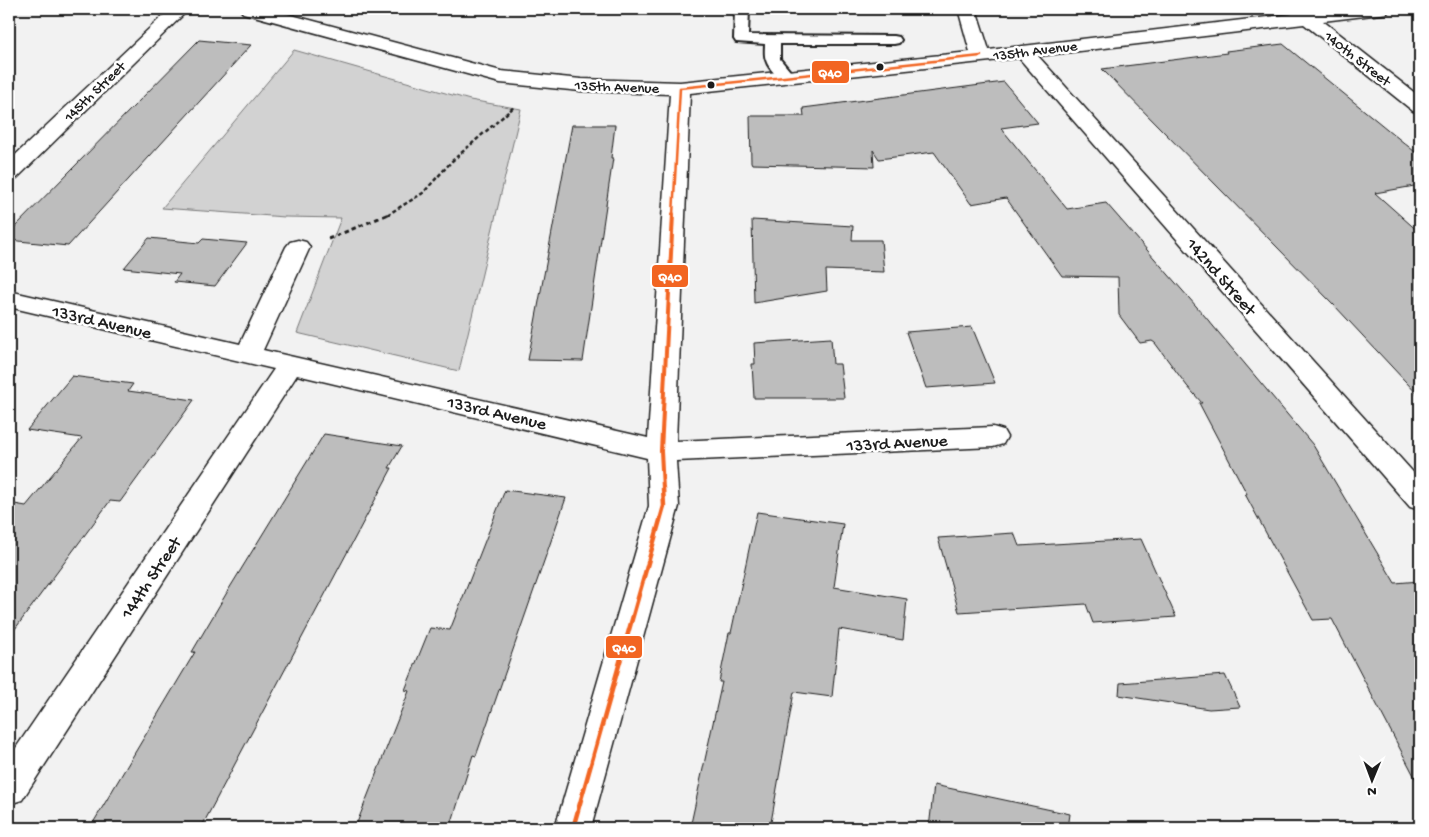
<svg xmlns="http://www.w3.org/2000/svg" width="1429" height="837" font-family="'Gochi Hand',sans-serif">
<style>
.green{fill:#d2d2d2;stroke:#777}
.building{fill:#bdbdbd;stroke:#1c1c1c}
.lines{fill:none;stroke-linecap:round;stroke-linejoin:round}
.lane-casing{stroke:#1c1c1c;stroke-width:4}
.street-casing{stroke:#1c1c1c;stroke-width:3}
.path-far1{stroke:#1c1c1c;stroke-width:2.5;stroke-dasharray:4 2.5;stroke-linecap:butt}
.path{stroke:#1c1c1c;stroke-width:3;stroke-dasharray:4.5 4;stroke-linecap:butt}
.lane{fill:#fff;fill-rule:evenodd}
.street{fill:#fff;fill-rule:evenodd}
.bus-1-far2-casing{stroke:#fff;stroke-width:5}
.bus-1-far1-casing{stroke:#fff;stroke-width:8}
.bus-1-casing{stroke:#fff;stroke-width:8}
.bus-1-far2{stroke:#f26522;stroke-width:2.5}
.bus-1-far1{stroke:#f26522;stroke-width:4}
.bus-1{stroke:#f26522;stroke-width:4.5}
.bus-dot{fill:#1c1c1c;stroke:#fff;stroke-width:2}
.labels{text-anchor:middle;stroke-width:5;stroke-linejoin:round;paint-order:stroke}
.far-street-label{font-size:15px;fill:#1c1c1c;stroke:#fff}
.street-label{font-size:18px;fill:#1c1c1c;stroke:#fff}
.line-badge{stroke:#fff;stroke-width:2}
.badge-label{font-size:14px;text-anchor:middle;font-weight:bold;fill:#fff}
</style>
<rect width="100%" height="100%" fill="#f2f2f2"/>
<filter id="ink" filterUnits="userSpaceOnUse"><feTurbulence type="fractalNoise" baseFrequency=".02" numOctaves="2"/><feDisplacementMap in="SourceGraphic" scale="10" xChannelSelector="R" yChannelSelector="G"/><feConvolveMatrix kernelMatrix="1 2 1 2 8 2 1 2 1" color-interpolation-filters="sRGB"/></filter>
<g filter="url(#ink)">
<polygon class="green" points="294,50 470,100 521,109 459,371 297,333 341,218 285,217 162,208"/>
<g class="building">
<polygon points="199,40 251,45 68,246 9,240 9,233"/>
<polygon points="1283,44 1420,156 1420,185 1375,193 1420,233 1420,397 1334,305 1102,69 1227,53 1226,51"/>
<polygon points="1004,82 1038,123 1001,128 1067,209 1106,203 1203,314 1313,445 1395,583 1420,581 1420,787 1332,619 1313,620 1245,494 1247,494 1199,403 1202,403 1187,386 1155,343 1152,341 1140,343 1119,315 1118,277 1062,276 1006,198 971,204 934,152 879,159 873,150 874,167 752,164 751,162 750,116 804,116 803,108"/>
<polygon points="572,125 615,125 611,158 613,158 583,361 528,360"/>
<polygon points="752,220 853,226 852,240 881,240 884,272 826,270 827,291 754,303"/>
<polygon points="149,238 199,243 203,239 247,243 215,286 174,282 180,274 124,268"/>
<polygon points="972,327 995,383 926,388 906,332"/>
<polygon points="831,338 833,364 840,364 844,398 754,398 752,364 755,364 754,343"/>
<polygon points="72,376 133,384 128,391 194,400 120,502 110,501 9,637 9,503 26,506 82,438 27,430"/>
<polygon points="324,434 402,446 389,468 392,468 201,828 90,828 195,652 192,652 229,589"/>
<polygon points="505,490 566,498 476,756 473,755 450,828 355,828 409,691 405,690 430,628 450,630"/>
<polygon points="757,512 843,524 834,587 907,599 903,640 839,629 832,697 794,692 770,828 690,828 722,682 719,682 729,633 731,633"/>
<polygon points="1014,533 1019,546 1141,539 1176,617 1093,623 1086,604 959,612 938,538"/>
<polygon points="1225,675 1240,707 1209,709 1119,695 1120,683"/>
<polygon points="934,785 1070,814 1068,828 929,828"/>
</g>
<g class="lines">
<defs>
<path id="lane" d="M735 9H749L748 35 894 36 899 37 901 40 899 43 894 44H780V59L795 77 792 80C782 83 769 70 766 60 764 55 765 48 765 44L736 42 734 39Z"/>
<g id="street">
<polygon points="170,9 189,9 17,178 9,180 9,161"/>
<polygon points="240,9 269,9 501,71 581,79 680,82 970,52 958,9 976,9 989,50 1292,14 1291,12 1293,9 1307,9 1311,12 1338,9 1390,9 1387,13 1381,14 1323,21 1420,97 1420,113 1413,111 1304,24 1038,56 1420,480 1420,510 1410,507 1019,58 690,93 676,441 993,427 1003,430 1007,437 1003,444 993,447 676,461 679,506 591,828 555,828 649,506 647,458 297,375 22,800 9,804 9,758 274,369 9,307 9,291 240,344 286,247 290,242 298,240 306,242 310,247 263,350 648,438 670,94 581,91 500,83 243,13"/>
</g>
</defs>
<use href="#lane" class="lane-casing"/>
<use href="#street" class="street-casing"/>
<polyline class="path-far1" points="387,215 423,193 452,161 515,106"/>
<polyline class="path" points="328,239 389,214"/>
<use href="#lane" class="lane"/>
<use href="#street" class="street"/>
<defs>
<g id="bus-1-far2">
<polyline points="680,88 981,56"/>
<polyline points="673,215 680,88"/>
</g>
<polyline id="bus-1-far1" points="663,489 661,451 673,214"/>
<polyline id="bus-1" points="573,828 664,506 663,488"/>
</defs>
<use href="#bus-1-far2" class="bus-1-far2-casing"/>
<use href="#bus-1-far1" class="bus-1-far1-casing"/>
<use href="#bus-1" class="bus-1-casing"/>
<use href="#bus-1-far2" class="bus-1-far2"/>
<use href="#bus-1-far1" class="bus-1-far1"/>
<use href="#bus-1" class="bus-1"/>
</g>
</g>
<g class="bus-dot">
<circle cx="880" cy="67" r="4.5"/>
<circle cx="711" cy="85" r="4.5"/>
</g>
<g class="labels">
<g class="far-street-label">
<text transform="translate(1035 50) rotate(-7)" y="5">135th Avenue</text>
<text transform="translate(1358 58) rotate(38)" y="5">140th Street</text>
<text transform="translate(617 86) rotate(2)" y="5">135th Avenue</text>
<text transform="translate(94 91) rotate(-44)" y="5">145th Street</text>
</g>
<g class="street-label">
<text transform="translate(1222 276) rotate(49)" y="6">142nd Street</text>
<text transform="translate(102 321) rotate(13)" y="6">133rd Avenue</text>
<text transform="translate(497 412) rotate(13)" y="6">133rd Avenue</text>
<text transform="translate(897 442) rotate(-3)" y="6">133rd Avenue</text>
<text transform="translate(150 577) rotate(-56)" y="6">144th Street</text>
</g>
</g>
<g class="line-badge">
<rect x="811" y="60" width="39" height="24" rx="5" fill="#f26522"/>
<rect x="651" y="264" width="38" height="24" rx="5" fill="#f26522"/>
<rect x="605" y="635" width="38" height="24" rx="5" fill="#f26522"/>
</g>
<g class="badge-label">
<text x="830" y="77">Q40</text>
<text x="670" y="281">Q40</text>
<text x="624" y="652">Q40</text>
</g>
<rect width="1429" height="837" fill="none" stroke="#fff" stroke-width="30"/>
<rect x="15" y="15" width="1399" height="807" fill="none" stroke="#1c1c1c" stroke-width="2" filter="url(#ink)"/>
<g transform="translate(1372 780) rotate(181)" stroke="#ffffff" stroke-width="4" paint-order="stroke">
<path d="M0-4L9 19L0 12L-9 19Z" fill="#1c1c1c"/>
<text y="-8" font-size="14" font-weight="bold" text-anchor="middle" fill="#1c1c1c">N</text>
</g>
</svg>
